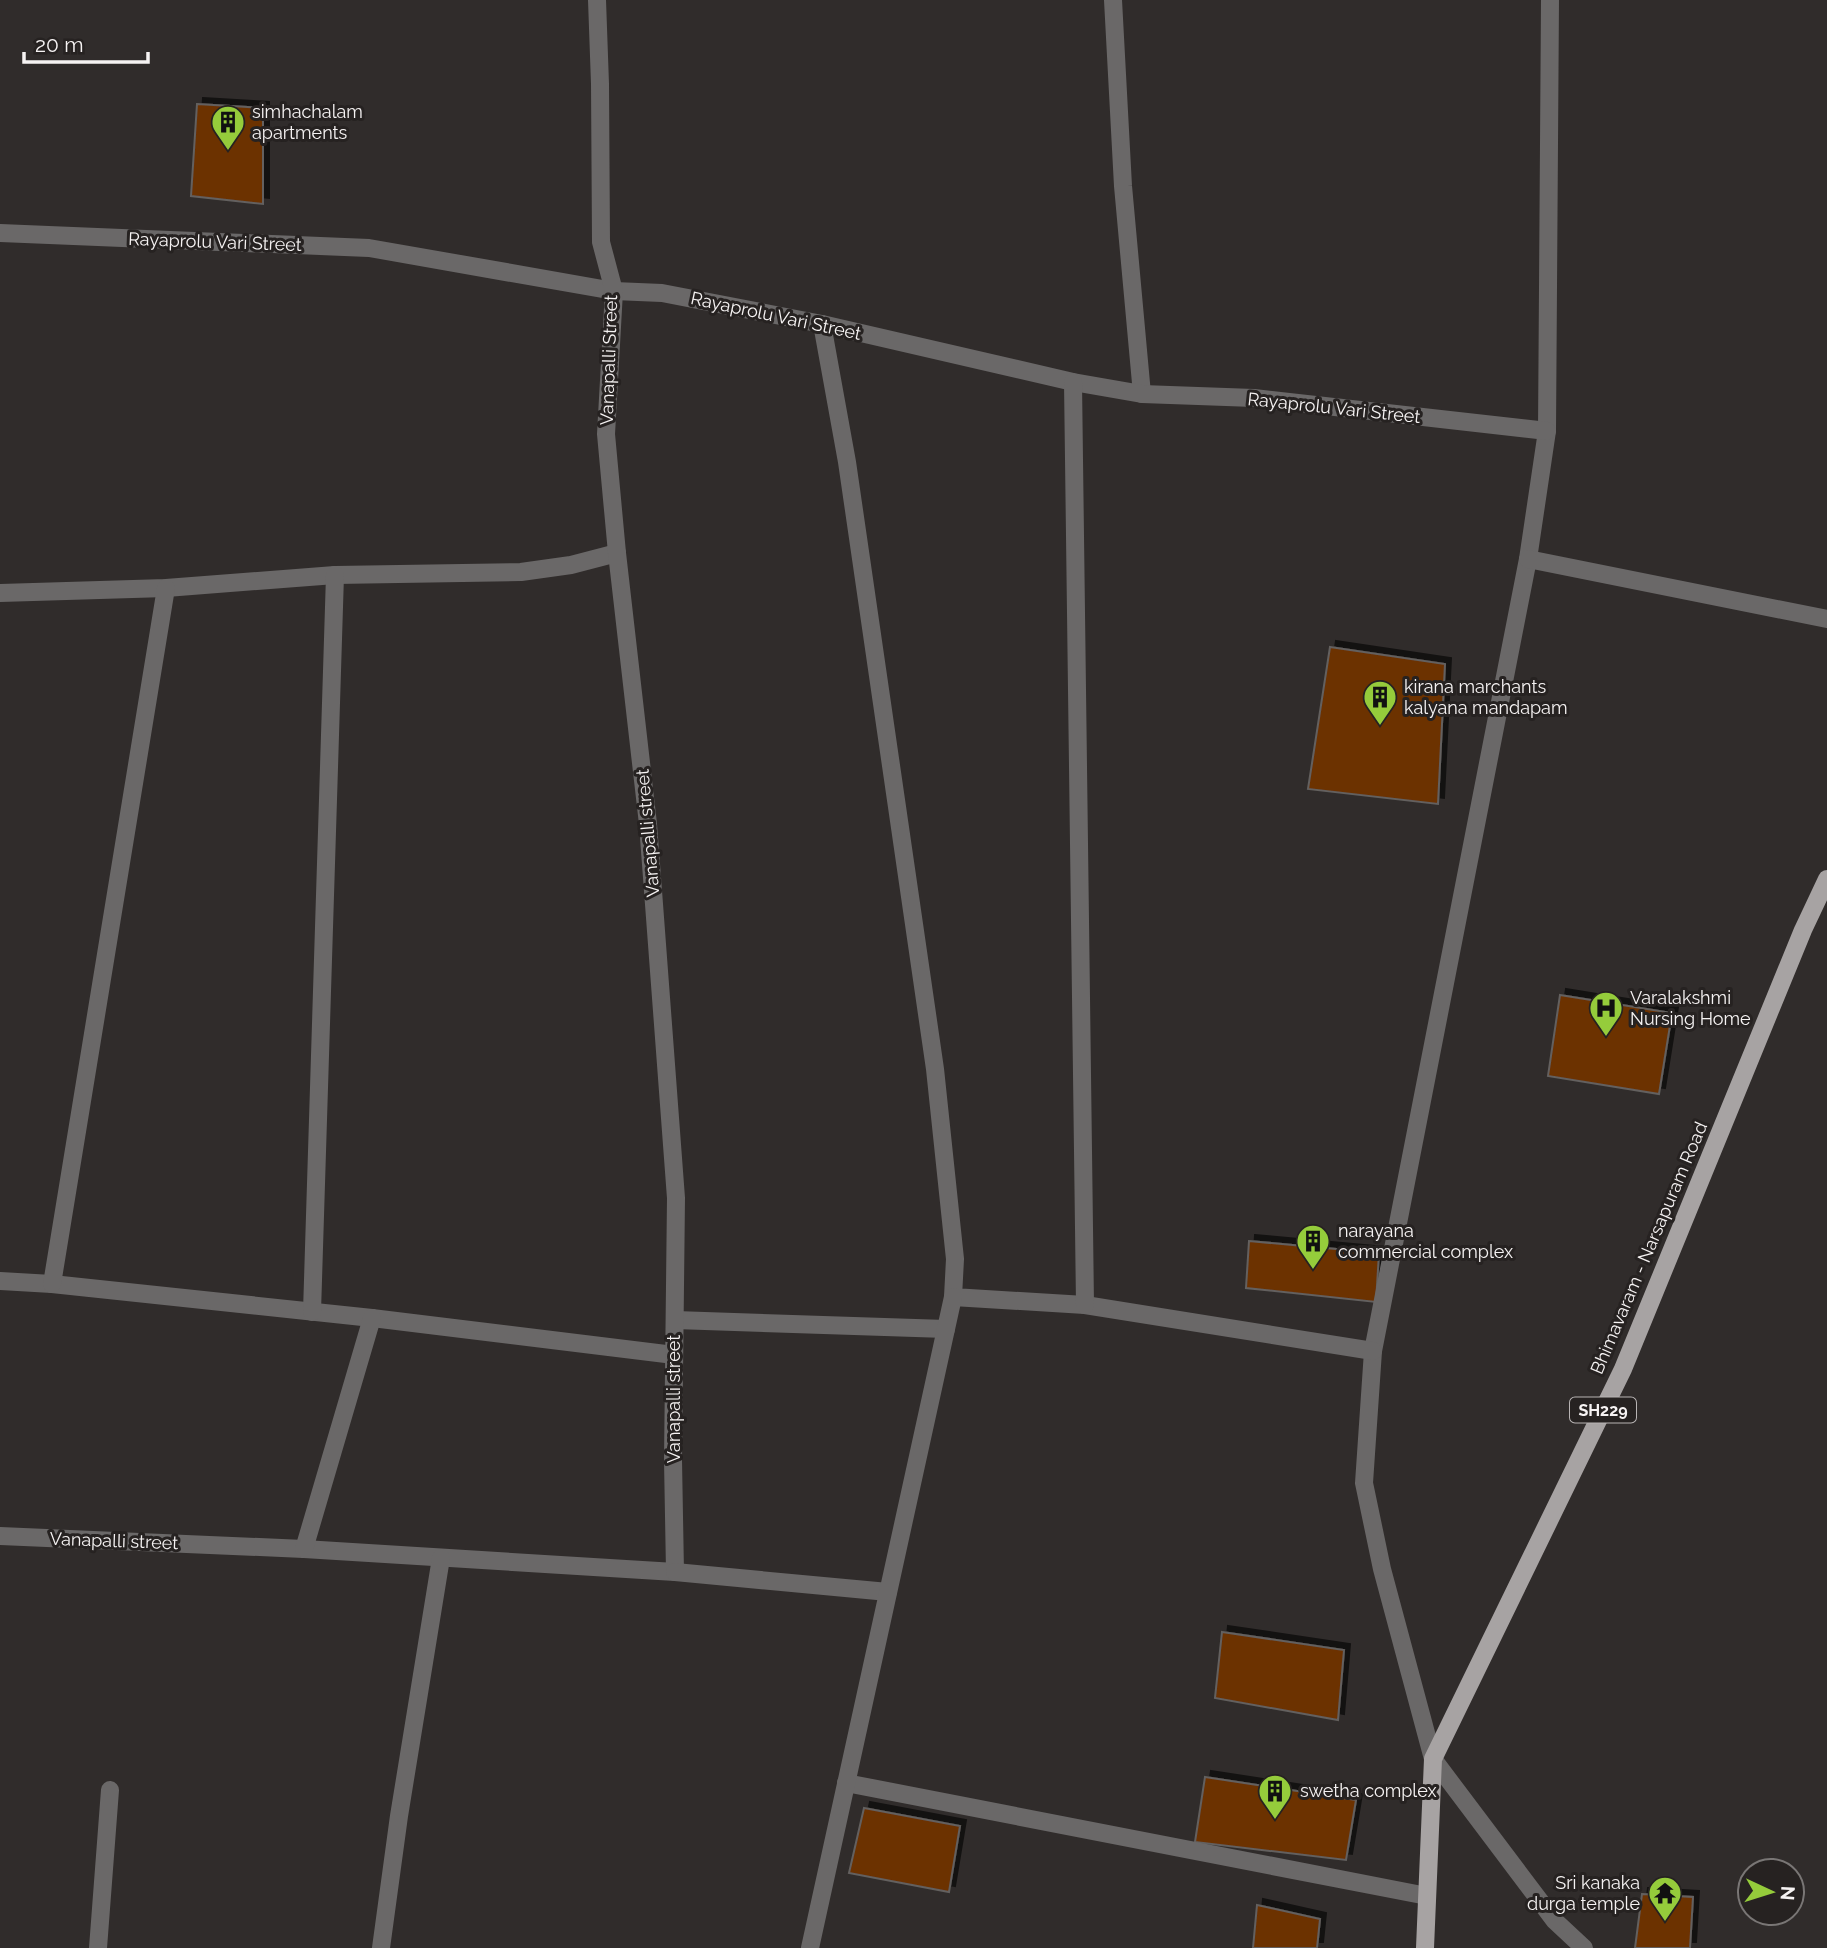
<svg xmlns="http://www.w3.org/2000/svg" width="1827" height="1948" font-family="Raleway,sans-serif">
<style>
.building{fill:#6c3004;stroke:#63605e;stroke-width:2;filter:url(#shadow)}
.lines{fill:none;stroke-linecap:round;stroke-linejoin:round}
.street{stroke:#6a6868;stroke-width:18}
.primary{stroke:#a7a3a3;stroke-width:18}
.labels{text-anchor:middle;stroke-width:6;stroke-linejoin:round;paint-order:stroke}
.shield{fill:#262221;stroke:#b8b4b4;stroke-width:2}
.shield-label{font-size:16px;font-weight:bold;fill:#f6f3f3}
.poi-label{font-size:18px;fill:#f6f3f3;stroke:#262221;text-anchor:start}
.street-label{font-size:18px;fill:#f6f3f3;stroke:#262221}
</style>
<defs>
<filter id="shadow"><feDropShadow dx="6" dy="-6" stdDeviation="0" flood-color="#0009"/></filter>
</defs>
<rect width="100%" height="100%" fill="#302c2b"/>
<g class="building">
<polygon points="197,104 263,108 263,204 191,196"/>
<polygon points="1330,647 1445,664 1438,804 1308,789"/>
<polygon points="1560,995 1672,1013 1659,1094 1548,1076"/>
<polygon points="1249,1241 1379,1253 1376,1302 1246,1288"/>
<polygon points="1222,1632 1344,1650 1338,1720 1215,1698"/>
<polygon points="1205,1777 1356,1800 1346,1860 1195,1842"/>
<polygon points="864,1808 960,1826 949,1892 849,1873"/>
<polygon points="1642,1894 1693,1897 1690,1948 1635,1948"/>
<polygon points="1257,1905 1320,1919 1317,1948 1253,1948"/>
</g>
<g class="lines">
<g class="street">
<polyline points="1113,0 1123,186 1142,394"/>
<polyline points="1550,0 1547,431 1528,559 1373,1351 1364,1483 1382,1569 1433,1759 1555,1921 1584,1948"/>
<polyline points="0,233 369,248 614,291 662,293 822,324 1073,382 1142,394 1254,398 1547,431"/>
<polyline points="822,324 847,462 935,1069 955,1259 953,1297 1085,1305 1373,1351"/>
<polyline points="1073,382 1085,1305"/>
<polyline points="1528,559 1827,619"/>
<polyline points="0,593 166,588 335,575 521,572 571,565 617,553"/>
<polyline points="0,1281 52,1284 372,1318 674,1355"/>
<polyline points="52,1284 166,588"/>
<polyline points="312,1312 335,575"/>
<polyline points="675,1320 946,1329"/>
<polyline points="0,1536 304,1549 675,1572 673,1460 676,1198 648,824 617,553 606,434 614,291 601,242 600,84 597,0"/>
<polyline points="304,1549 372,1318"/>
<polyline points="675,1572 888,1592"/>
<polyline points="846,1783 1427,1896"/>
<polyline points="98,1948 110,1790"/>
<polyline points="381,1948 399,1816 441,1558"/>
<polyline points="810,1948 953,1297"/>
</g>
<polyline class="primary" points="1425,1948 1433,1759 1623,1369 1803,930 1827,879"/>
</g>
<defs>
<symbol id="building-pin" viewBox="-11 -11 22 30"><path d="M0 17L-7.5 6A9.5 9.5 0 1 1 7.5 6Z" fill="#95cc3b" stroke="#262221"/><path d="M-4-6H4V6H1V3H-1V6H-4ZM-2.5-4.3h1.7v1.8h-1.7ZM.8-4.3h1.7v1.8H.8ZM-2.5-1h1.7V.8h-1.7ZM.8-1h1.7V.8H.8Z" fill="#111"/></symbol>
<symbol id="hospital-pin" viewBox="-11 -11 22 30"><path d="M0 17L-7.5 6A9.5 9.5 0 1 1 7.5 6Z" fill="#95cc3b" stroke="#262221"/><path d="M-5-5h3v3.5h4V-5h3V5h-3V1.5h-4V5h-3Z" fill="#111"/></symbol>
<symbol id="temple-pin" viewBox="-11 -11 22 30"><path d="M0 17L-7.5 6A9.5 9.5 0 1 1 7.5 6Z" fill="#95cc3b" stroke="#262221"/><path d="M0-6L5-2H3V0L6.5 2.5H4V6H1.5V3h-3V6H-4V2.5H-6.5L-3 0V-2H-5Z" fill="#111"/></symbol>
</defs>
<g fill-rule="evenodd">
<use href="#building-pin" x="209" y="103" width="38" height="52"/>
<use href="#building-pin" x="1361" y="678" width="38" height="52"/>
<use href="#hospital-pin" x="1587" y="989" width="38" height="52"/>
<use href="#building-pin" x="1294" y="1222" width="38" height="52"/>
<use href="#building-pin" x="1256" y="1772" width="38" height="52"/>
<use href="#temple-pin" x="1646" y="1874" width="38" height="52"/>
</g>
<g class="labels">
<rect class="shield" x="1570" y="1397.5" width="66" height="25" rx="5"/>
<g class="shield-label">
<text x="1603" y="1416">SH229</text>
</g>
<g class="poi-label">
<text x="252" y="118">simhachalam<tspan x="252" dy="21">apartments</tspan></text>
<text x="1404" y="693">kirana marchants<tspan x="1404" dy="21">kalyana mandapam</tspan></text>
<text x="1630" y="1004">Varalakshmi<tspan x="1630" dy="21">Nursing Home</tspan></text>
<text x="1338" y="1237">narayana<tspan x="1338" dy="21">commercial complex</tspan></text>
<text x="1300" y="1797">swetha complex</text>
<text x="1640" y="1889" text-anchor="end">Sri kanaka<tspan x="1640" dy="21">durga temple</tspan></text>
</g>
<g class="street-label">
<text transform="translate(215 242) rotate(2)" y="6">Rayaprolu Vari Street</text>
<text transform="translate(776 316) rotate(12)" y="6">Rayaprolu Vari Street</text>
<text transform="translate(609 360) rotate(-88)" y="6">Vanapalli Street</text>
<text transform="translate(1334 408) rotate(6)" y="6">Rayaprolu Vari Street</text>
<text transform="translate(648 833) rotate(-95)" y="6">Vanapalli street</text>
<text transform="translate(1649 1248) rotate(-67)" y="6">Bhimavaram - Narsapuram Road</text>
<text transform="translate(674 1399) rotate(-90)" y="6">Vanapalli street</text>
<text transform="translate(114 1541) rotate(2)" y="6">Vanapalli street</text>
</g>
</g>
<g transform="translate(1771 1892) rotate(94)"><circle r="33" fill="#262221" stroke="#797675" stroke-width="2"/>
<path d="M0-5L12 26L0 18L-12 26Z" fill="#95cc3b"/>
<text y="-10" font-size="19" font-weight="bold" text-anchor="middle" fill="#f6f3f3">N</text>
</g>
<path d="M24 52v10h124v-10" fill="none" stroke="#f6f3f3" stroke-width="3.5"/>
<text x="35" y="52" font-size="21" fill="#f6f3f3" stroke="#262221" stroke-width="5" paint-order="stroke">20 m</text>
</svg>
